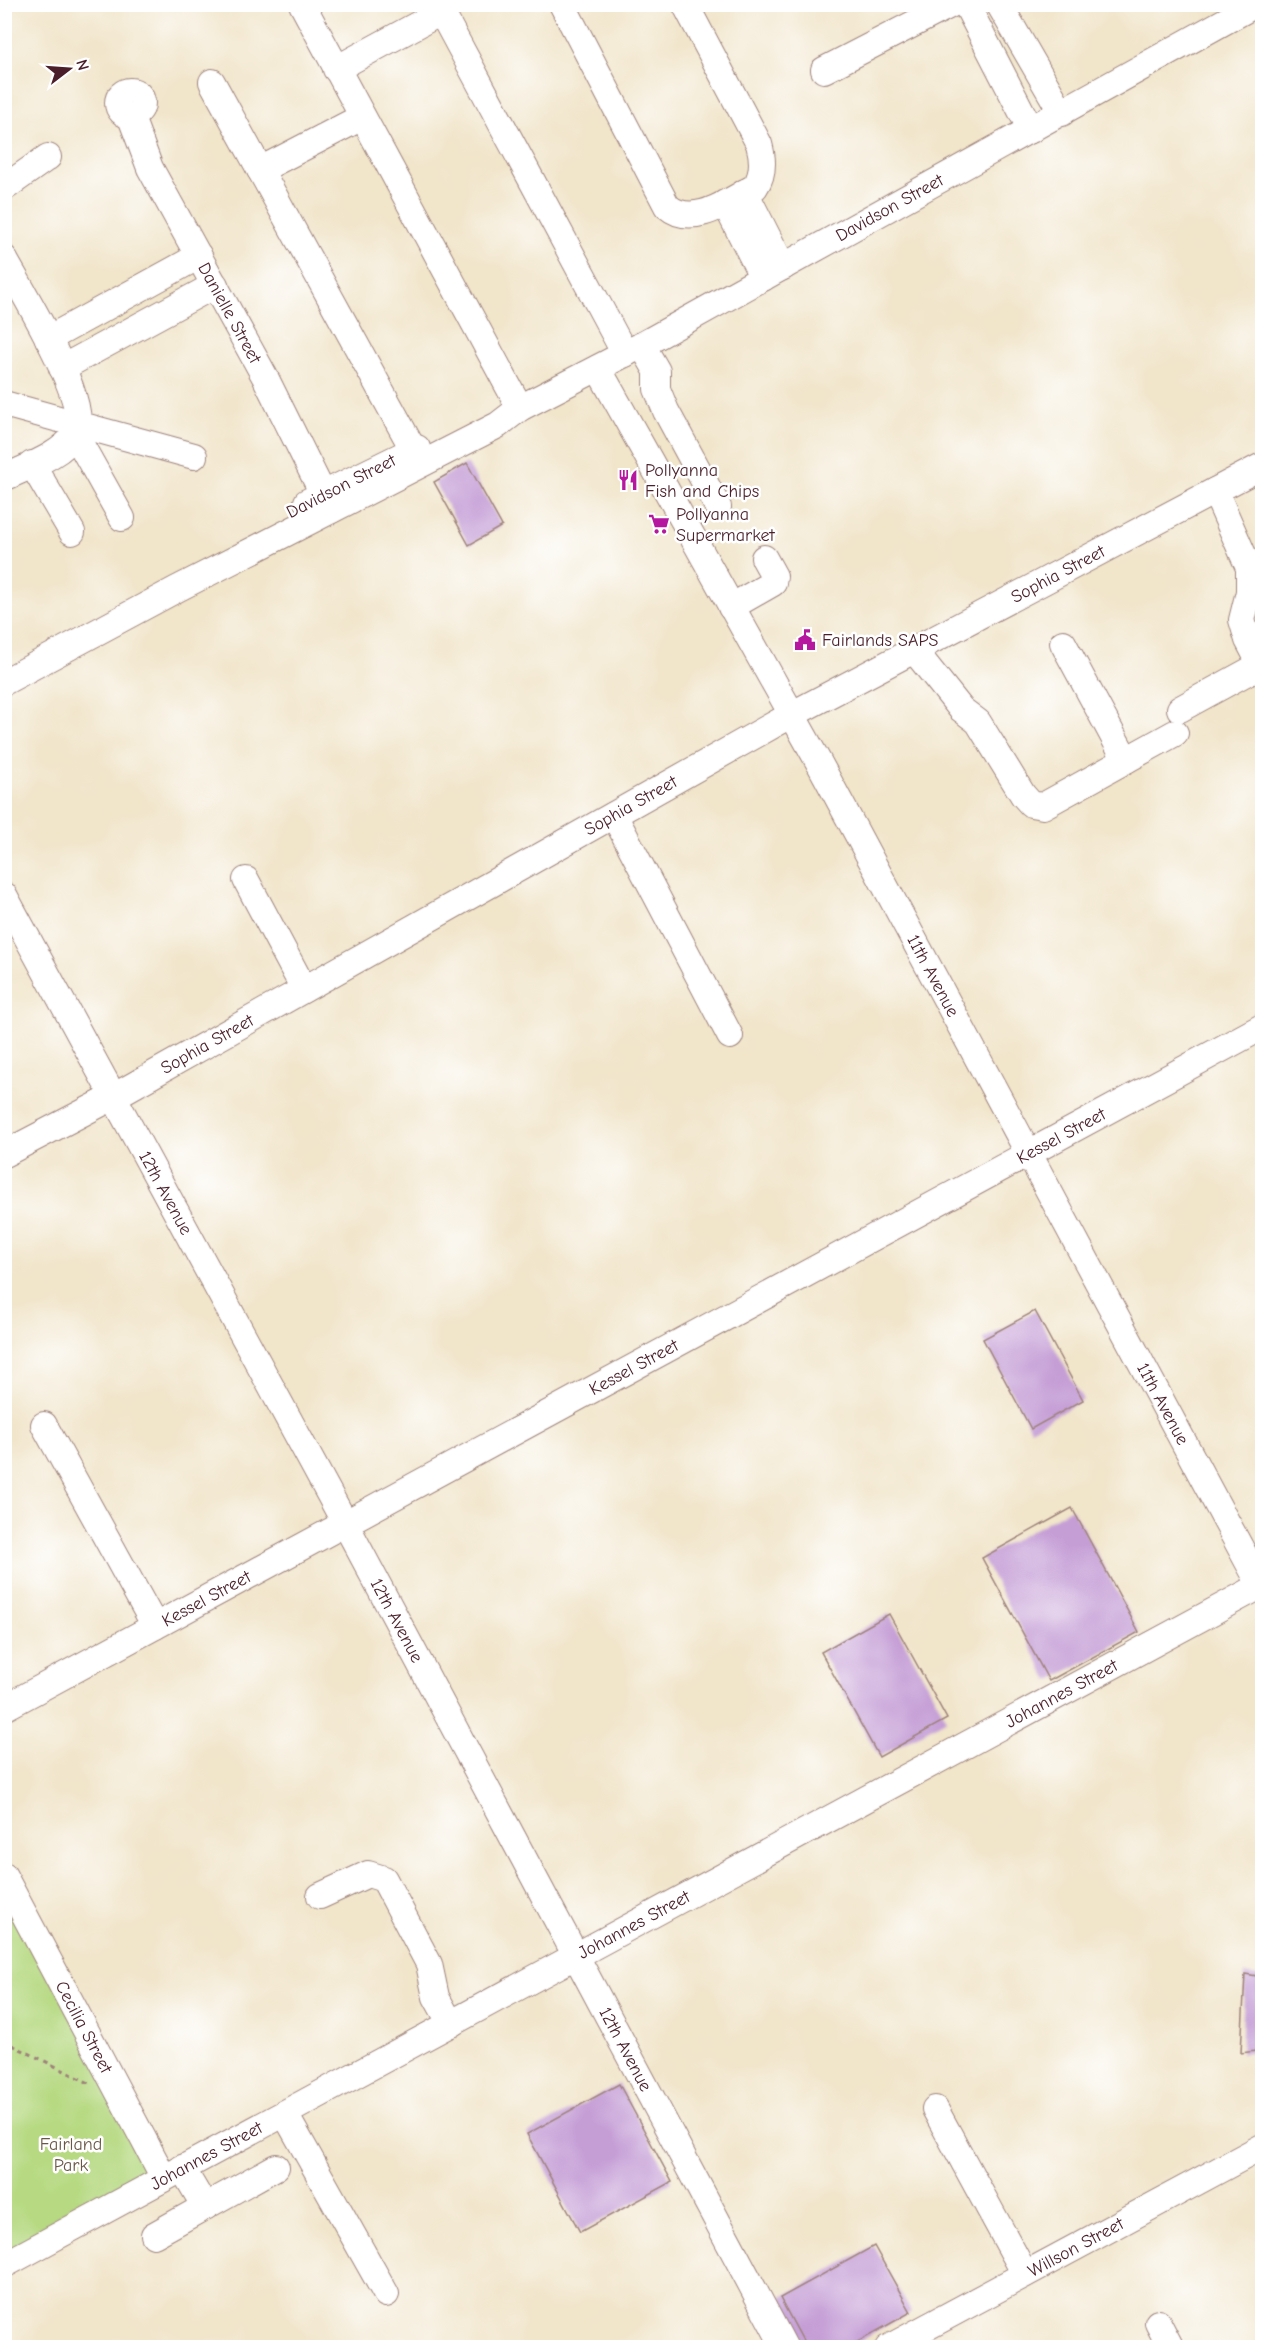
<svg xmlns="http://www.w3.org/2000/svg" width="1267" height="2352" font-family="'Comic Neue',sans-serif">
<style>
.green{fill:#b6d981;stroke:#807c56;stroke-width:1.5}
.building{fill:#c59ed6}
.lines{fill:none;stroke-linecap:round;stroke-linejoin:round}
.minor-casing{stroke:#9e827a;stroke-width:28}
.path{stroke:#9e827a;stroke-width:3;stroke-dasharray:4.5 4.5;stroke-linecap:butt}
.minor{stroke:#fff;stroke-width:26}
.labels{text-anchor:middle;stroke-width:5;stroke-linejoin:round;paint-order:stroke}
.street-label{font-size:18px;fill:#4a1f2b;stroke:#fff}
.poi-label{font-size:18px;fill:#4a1f2b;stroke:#fff;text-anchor:start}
.park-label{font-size:18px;fill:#6a5745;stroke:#fff}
</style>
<rect width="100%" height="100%" fill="#fff"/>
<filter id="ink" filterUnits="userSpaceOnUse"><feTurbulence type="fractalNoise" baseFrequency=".0167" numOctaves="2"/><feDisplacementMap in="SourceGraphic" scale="12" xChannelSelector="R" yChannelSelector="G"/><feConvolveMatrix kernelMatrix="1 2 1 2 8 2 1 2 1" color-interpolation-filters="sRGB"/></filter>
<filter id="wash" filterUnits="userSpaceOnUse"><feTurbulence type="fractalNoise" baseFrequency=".008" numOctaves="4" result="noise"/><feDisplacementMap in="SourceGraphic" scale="24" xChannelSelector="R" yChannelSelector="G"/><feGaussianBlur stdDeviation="1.35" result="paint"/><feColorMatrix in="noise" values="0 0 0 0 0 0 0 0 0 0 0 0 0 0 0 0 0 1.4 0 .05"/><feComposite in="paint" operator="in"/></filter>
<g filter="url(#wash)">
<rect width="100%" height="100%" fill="#f1e5ca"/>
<polygon class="green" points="4,1883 160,2183 4,2266"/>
<g id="blocks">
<g class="building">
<polygon points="467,463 502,526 469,545 434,482"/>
<polygon points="1035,1311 1083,1400 1031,1429 983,1339"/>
<polygon points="1072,1508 1139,1632 1049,1681 982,1558"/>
<polygon points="889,1614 947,1719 879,1757 821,1652"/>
<polygon points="1245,1974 1263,1977 1263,2050 1241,2053"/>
<polygon points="619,2084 672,2182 580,2232 527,2134"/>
<polygon points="874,2246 911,2312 847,2348 807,2348 780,2298"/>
</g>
</g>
</g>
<g filter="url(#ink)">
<use href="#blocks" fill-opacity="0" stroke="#9e827a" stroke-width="1.5"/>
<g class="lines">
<defs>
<g id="minor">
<polyline points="302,4 520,408"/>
<polyline points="437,4 625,354"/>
<path d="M562 4 667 206C693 229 730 200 755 187 764 174 763 158 759 144L685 4"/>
<polyline points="966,4 1031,130"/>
<polyline points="999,4 1062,113"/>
<polyline points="336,69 441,12"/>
<polyline points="824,70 952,4"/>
<polyline points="212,82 413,449"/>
<circle cx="130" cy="103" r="12"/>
<path id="s1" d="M130 115 150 168 265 377 331 510"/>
<polyline points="260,170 362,117"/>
<polyline points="4,188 48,157"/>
<polyline points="745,192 783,267"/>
<polyline points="725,203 763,278"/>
<path d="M4 258C21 290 93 404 75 434 61 456 26 467 4 478"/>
<polyline points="48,339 199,256"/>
<polyline points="642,345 657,371 657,389 666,411 718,507"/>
<polyline points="62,368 215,285"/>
<path id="s2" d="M598 368 818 761 1262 1588"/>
<polyline points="4,404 194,456"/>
<polyline points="75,434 122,518"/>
<polyline points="32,464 72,532"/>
<polyline points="1215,491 1249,568 1249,592 1242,620 1248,640 1261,665"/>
<polyline points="307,502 417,448"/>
<polyline points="731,607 773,583 774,576 764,558"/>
<polyline points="1063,643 1126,760"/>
<polyline points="914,650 961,709 978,722 1023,795 1031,804 1043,806 1175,733"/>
<path id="s3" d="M4 682 177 589 498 425 520 408 642 345 1256 4"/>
<polyline points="1180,709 1262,664"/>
<polyline points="614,815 730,1036"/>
<polyline points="246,880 304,989"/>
<path id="s4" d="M4 895 345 1523 785 2348"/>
<path id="s5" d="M4 1154 113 1097 791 715 1262 466"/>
<polyline points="44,1425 155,1626"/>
<path id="s6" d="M4 1708 1262 1027"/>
<path id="s7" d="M4 1876 164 2178"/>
<polyline points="320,1896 368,1874 384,1879 429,1964 436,1997 451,2024"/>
<polyline points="935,2109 1025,2274"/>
<polyline points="285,2114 386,2294"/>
<polyline points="182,2168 205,2207"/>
<polyline points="154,2235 276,2167"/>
<path id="s8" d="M4 2265 1262 1585"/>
<polyline points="1158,2323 1171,2348"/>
<path id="s9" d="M888 2348 1262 2147"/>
</g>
</defs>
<use href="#minor" class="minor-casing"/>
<polyline class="path" points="4,2041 89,2083"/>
<use href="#minor" class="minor"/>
</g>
</g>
<defs>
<symbol id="restaurant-bare" viewBox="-9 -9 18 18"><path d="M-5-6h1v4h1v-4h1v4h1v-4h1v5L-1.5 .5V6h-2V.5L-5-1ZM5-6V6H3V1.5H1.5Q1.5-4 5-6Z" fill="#b5179e" stroke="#fff" stroke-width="2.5" paint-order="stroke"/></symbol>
<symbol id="supermarket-bare" viewBox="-9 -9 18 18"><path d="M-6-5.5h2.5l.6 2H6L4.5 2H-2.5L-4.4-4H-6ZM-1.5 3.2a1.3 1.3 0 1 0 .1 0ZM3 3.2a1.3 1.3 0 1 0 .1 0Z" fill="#b5179e" stroke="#fff" stroke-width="2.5" paint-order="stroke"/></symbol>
<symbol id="civic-bare" viewBox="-9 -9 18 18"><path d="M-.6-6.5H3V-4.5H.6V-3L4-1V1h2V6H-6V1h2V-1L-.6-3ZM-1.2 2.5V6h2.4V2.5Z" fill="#b5179e" stroke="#fff" stroke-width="2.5" paint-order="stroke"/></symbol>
</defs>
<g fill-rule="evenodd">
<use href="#restaurant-bare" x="613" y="465" width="30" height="30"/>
<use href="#supermarket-bare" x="644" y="509" width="30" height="30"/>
<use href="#civic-bare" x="790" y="625" width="30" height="30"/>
</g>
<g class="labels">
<g class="street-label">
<text dy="6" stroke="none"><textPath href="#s3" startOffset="1005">Davidson Street</textPath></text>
<text dy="6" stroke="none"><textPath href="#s1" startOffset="222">Danielle Street</textPath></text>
<text transform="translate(341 486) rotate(-27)" y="6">Davidson Street</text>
<text dy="6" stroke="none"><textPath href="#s5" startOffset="1203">Sophia Street</textPath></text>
<text dy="6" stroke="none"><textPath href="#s5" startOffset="717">Sophia Street</textPath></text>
<text dy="6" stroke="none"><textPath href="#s2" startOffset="694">11th Avenue</textPath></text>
<text dy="6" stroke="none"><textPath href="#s5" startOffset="231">Sophia Street</textPath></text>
<text dy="6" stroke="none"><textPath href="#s6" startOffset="1202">Kessel Street</textPath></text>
<text dy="6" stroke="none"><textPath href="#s4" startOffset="339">12th Avenue</textPath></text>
<text dy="6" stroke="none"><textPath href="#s6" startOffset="716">Kessel Street</textPath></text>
<text dy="6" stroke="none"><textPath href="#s2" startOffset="1180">11th Avenue</textPath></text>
<text dy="6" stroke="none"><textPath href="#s6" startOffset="230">Kessel Street</textPath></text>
<text dy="6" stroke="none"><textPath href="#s4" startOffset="825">12th Avenue</textPath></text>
<text dy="6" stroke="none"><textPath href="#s8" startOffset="1202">Johannes Street</textPath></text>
<text dy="6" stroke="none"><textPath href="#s8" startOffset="716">Johannes Street</textPath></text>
<text dy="6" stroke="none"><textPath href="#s7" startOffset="171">Cecilia Street</textPath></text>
<text dy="6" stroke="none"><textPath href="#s4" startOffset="1311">12th Avenue</textPath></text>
<text dy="6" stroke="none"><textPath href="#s8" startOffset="230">Johannes Street</textPath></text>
<text dy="6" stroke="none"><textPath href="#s9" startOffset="213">Willson Street</textPath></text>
</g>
<g class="poi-label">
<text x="645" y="476">Pollyanna<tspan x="645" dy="21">Fish and Chips</tspan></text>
<text x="676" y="520">Pollyanna<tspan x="676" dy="21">Supermarket</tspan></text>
<text x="822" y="646">Fairlands SAPS</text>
</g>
<g class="park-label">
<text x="71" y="2150">Fairland<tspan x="71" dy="21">Park</tspan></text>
</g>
</g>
<rect width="1267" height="2352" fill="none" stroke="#fff" stroke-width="24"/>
<g transform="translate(69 69) rotate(73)" stroke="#ffffff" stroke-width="4.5" paint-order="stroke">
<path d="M0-4.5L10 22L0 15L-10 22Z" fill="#4a1f2b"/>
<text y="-9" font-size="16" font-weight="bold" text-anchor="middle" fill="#4a1f2b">N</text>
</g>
</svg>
